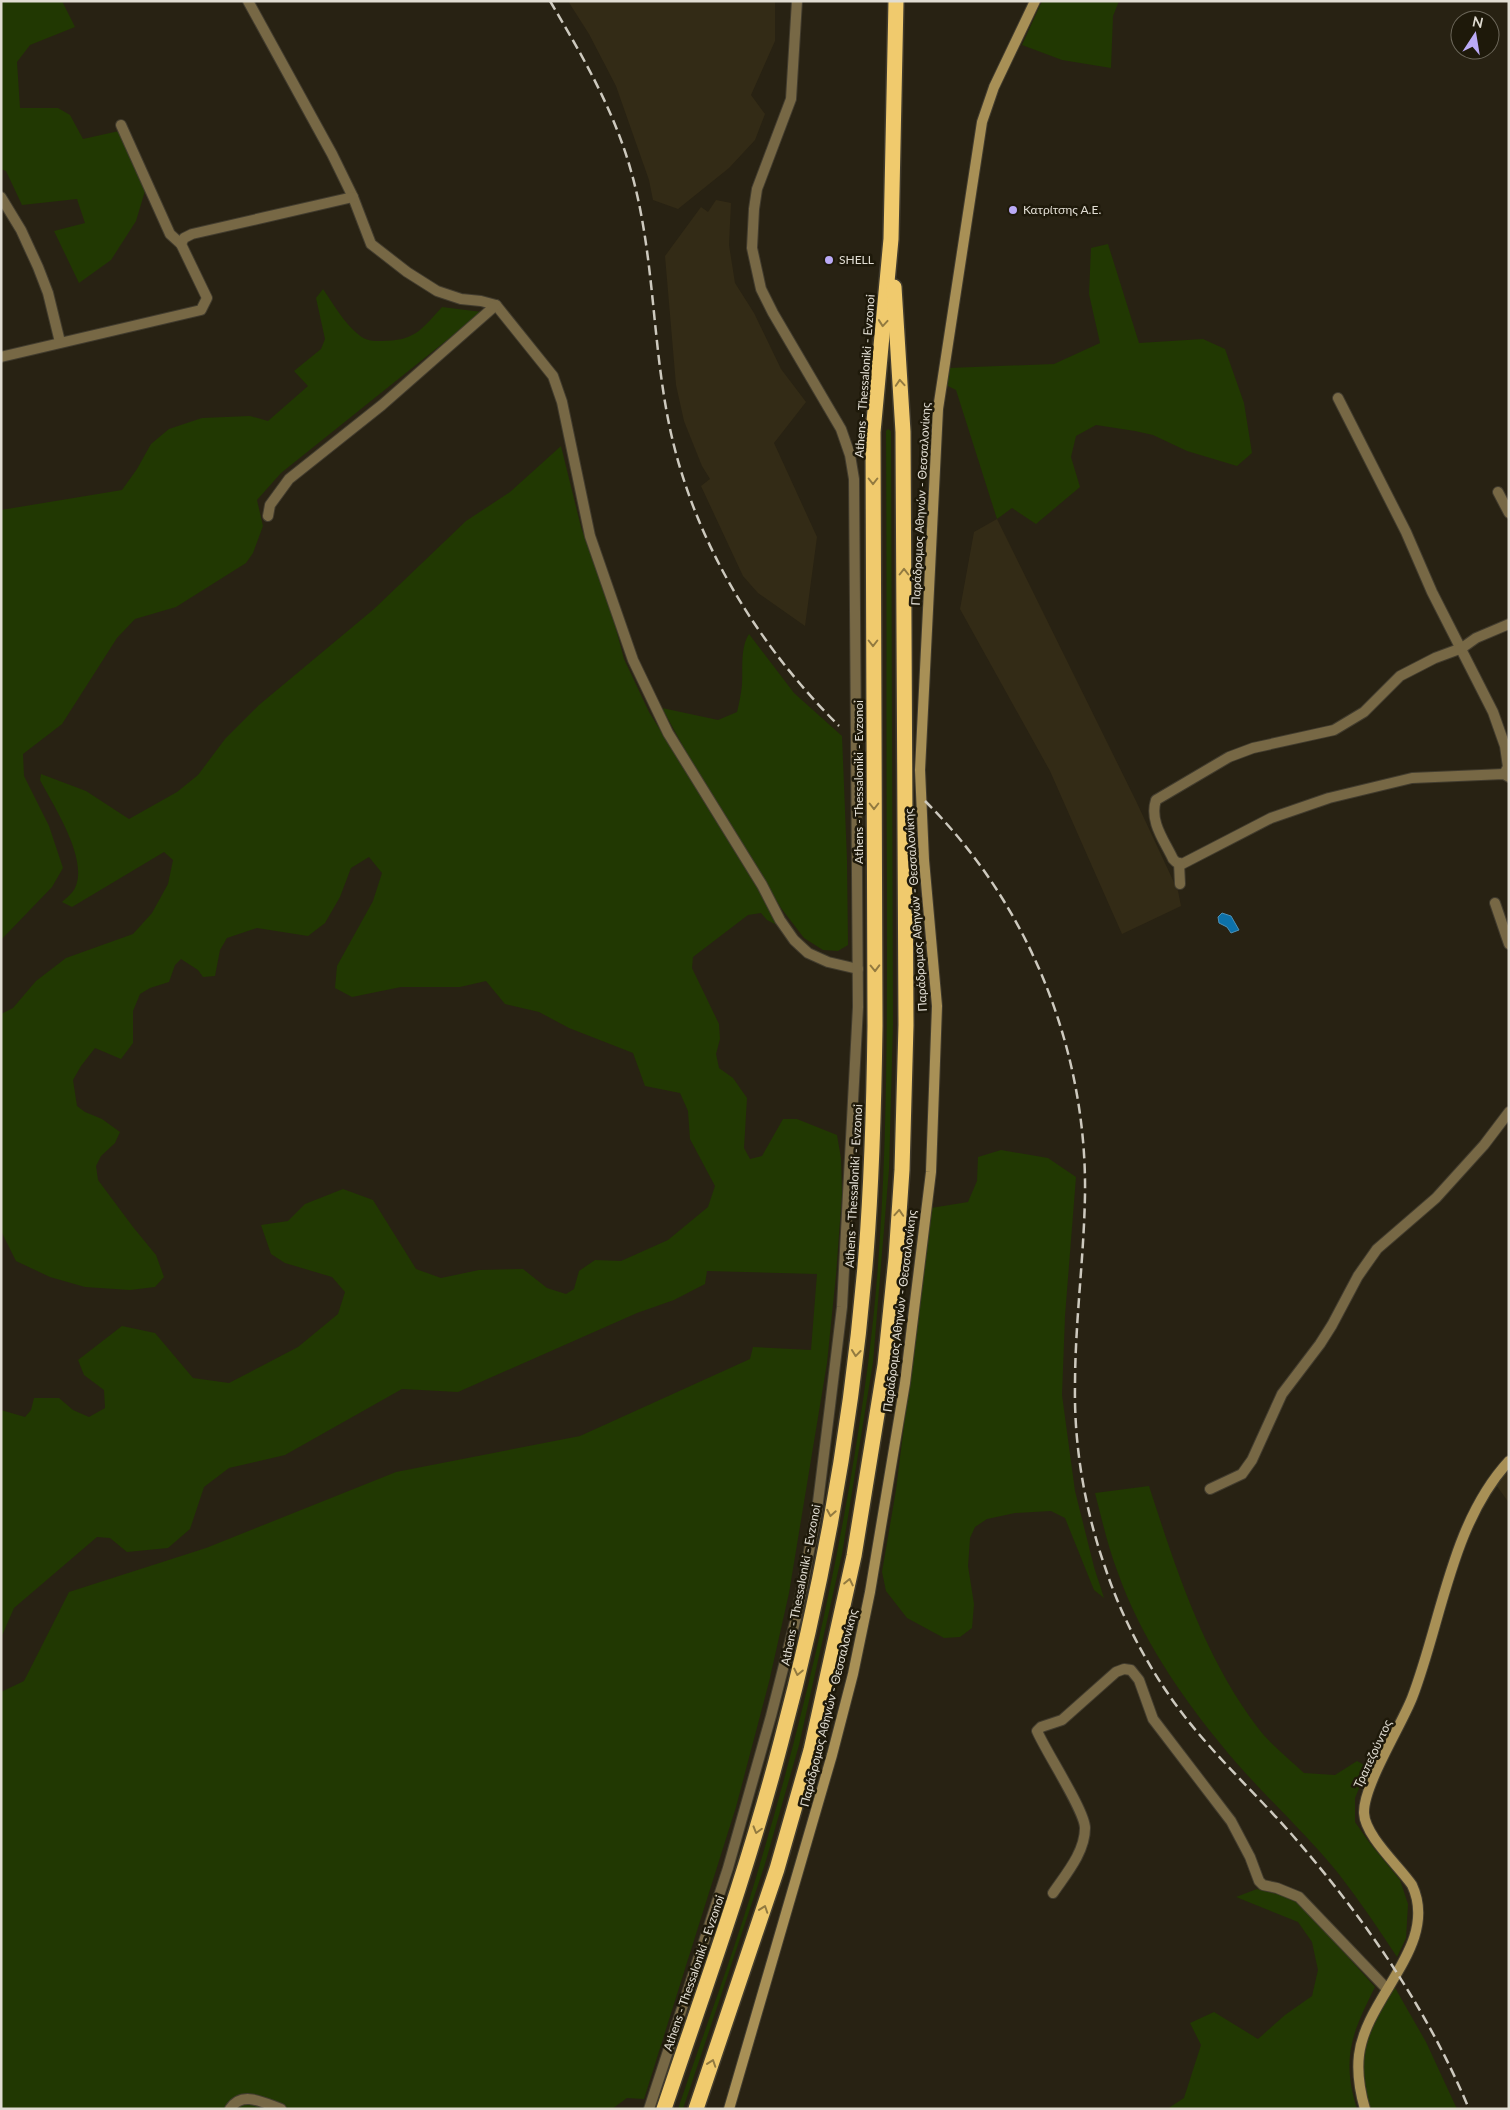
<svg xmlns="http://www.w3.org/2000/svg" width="1510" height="2110" font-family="Lato,sans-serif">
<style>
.built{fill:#332b16}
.green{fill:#213802}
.water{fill:#0d71a9;stroke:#4d91b6}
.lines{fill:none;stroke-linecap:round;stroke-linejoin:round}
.minor-casing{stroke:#423c2e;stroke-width:12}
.tertiary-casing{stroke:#423c2e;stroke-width:12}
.secondary-casing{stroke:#423c2e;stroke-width:12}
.motorway-casing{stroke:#423c2e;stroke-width:18}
.minor{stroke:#776845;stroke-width:10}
.tertiary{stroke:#776845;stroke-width:10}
.secondary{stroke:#a89056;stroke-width:10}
.motorway{stroke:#f0ca6d;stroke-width:15}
.rail{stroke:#cdc9be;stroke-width:2.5;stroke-dasharray:10 5;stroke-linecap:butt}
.oneway{stroke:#927a40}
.poi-dot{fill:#baaaf6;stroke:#1e190a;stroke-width:2}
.labels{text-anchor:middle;stroke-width:5;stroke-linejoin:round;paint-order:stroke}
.poi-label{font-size:12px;fill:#e1ddd3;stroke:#1e190a;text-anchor:start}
.street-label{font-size:12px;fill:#e1ddd3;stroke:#1e190a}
</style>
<rect width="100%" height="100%" fill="#282213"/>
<g class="built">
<polygon points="568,1 775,1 775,41 751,95 765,114 755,140 729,168 678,209 653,200 649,180 616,86 589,34"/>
<polygon points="716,200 731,203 729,245 735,283 754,313 781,369 806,402 774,443 817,537 805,626 758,593 743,576 701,486 710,479 702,466 684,421 676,385 665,256 701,207 708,212"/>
<polygon points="997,519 1136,801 1178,891 1181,906 1122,934 1050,771 960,609 974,532"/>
<polygon points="1509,1467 1509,1503 1494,1482"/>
</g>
<g class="green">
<polygon points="1,1 62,1 75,27 30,45 17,62 20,108 58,108 70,115 83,139 119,131 145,191 136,221 111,260 79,283 54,231 85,223 77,199 22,205 6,171 1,169"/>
<polygon points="1042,1 1119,1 1113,16 1111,68 1062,60 1022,45"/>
<polygon points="1108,244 1139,343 1203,339 1225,349 1244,403 1252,453 1237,466 1187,451 1153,435 1135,431 1096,425 1076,436 1071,457 1080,487 1036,524 1012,508 997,519 956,390 946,385 949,368 1054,364 1100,343 1089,294 1091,248"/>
<path d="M323 289C334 305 344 323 359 335 366 341 373 341 381 341 415 341 421 330 442 307L482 312 281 473 257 500 263 526 253 553 246 563 176 607 135 619 117 638 62 724 23 754 24 776 49 826 63 868 52 887 1 940V510L122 490 137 469 151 444 169 429 202 418 250 416 268 421 308 386 294 371 321 349 325 339 316 298Z"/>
<path d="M888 429 891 431 893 1025 889 1169 873 1362 842 1554 799 1745 765 1864 683 2109H678C706 2025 738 1942 762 1857 810 1695 846 1531 868 1364 888 1207 887 1051 887 893 886 739 887 585 886 431Z"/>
<path d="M561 446 581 527 613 618 624 659 649 712 768 905 777 925 767 920 761 913 748 915 693 957 692 968 719 1024 720 1039 716 1054 719 1068 733 1078 747 1098 744 1148 750 1159 762 1156 783 1119H797L837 1135 841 1158 842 1194 836 1275 827 1363 789 1593 769 1682 736 1807 644 2099 627 2098 612 2109H2L1 1692 24 1681 69 1592 206 1548 396 1472 580 1436 750 1359 753 1347 811 1350 817 1274 707 1271 705 1284 674 1300 637 1313 458 1392 402 1389 285 1455 229 1468 204 1487 190 1529 168 1548 127 1552 110 1538 97 1537 14 1608 1 1638V1410L25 1417 31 1410 34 1398H59L73 1410 89 1417 105 1408 104 1390 84 1375 78 1360 122 1326 155 1333 193 1378 229 1383 298 1347 338 1314 345 1292 332 1277 285 1263 271 1254 261 1225 288 1221 305 1204 343 1189 373 1200 416 1269 441 1278 479 1270 523 1269 547 1288 566 1294 574 1289 579 1271 595 1260 621 1261 668 1240 708 1207 715 1186 690 1139 688 1111 680 1093 645 1086 633 1053 569 1028 539 1012 505 1004 486 981 460 987H401L352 997 335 988 337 966 373 901 382 873 369 857 351 868 340 897 325 923 308 936 257 928 227 938 220 950 215 976 203 977 198 970 181 959 175 965 169 982 150 988 140 994 133 1011V1043L121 1059 95 1048 81 1066 73 1080 77 1106 85 1112 102 1119 120 1132 115 1143 101 1156 96 1166 98 1180 133 1227 156 1255 164 1277 155 1287 130 1290 85 1287 50 1277 16 1261 1 1231V1014L13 1008 36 981 66 958 133 934 152 913 168 884 173 860 164 852 72 907 62 902C66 898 73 893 75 888 89 859 53 805 40 780L41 774 86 791 129 819 177 792 198 775 225 739 259 705 374 609 466 521 510 492Z"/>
<path d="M749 634 794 693 842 736 847 860 848 945 838 951 823 950 804 938 781 908 689 757 662 708 718 720 737 712C739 704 741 694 742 685 743 669 740 648 749 634Z"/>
<polygon points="1001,1150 1048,1158 1076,1177 1065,1316 1062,1395 1075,1491 1094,1567 1104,1598 1094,1590 1065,1518 1051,1511 1015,1513 987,1519 975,1527 970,1538 968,1566 974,1604 972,1628 960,1637 944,1638 907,1618 886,1591 882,1572 896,1490 931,1208 968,1202 977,1181 978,1157"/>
<path d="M1149 1486C1176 1569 1204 1657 1258 1728 1270 1744 1289 1759 1304 1773L1335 1775 1357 1761 1368 1767 1355 1798V1822L1369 1842 1400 1880 1408 1904 1406 1938 1397 1957C1378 1928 1359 1900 1338 1873 1302 1829 1259 1791 1223 1747 1181 1696 1140 1636 1118 1573 1108 1547 1102 1520 1095 1493Z"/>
<path d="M1257 1889 1296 1899 1375 1987C1352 2033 1341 2058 1357 2109H1167L1184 2098 1201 2045 1190 2023 1214 2012 1258 2039 1285 2015 1312 1996 1318 1970 1312 1942 1298 1922 1236 1897Z"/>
<path d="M1394 1986 1426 2042 1457 2109H1369C1353 2059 1370 2029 1394 1986Z"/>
</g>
<polygon class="water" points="1222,913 1231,916 1239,930 1231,933 1227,927 1219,923 1218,917"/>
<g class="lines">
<defs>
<g id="minor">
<polyline points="248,1 332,154 353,197 371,244 407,272 437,291 461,299 481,301 496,305 553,376 562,402 590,536 633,660 668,733 762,885 780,920 794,940 808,953 828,962 858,969"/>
<polyline points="121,125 170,234 181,244"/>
<polyline points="1,197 21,230 38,267 48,293 60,342"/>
<polyline points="1,357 201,310 207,298 181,244 184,238 192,234 353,197"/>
<polyline points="1338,398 1406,532 1432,592 1493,712 1505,746 1508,767 1504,774"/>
<polyline points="1498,492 1509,513"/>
<polyline points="268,516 270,505 289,479 382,405 496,305"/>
<path d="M1509 624 1476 638 1462 648 1435 658 1400 676 1364 712 1334 730 1253 748 1229 757 1156 800C1149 821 1164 840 1173 859L1176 862 1182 864 1271 818 1329 798 1412 778 1504 774 1509 777"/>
<polyline points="1179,863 1180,884"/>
<polyline points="1495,903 1509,944"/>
<polyline points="1210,1489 1242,1474 1252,1460 1282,1394 1320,1344 1332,1325 1358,1276 1377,1249 1436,1198 1484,1145 1509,1112"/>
<path d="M1053 1893C1066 1874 1085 1852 1085 1828 1085 1811 1046 1752 1037 1731L1041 1727 1062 1720 1116 1672 1124 1669 1131 1670 1139 1680 1153 1719 1231 1821 1250 1857 1259 1881 1263 1885 1277 1888 1299 1897 1386 1988"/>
<path d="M230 2109C242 2090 264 2103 281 2109"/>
</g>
<polyline id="tertiary" points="649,2109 728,1868 771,1716 796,1618 817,1510 830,1406 842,1307 858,1007 854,479 850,455 841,429 773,313 761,289 752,248 754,209 757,189 791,99 797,1"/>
<g id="secondary">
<polyline points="729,2109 832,1755 853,1674 870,1592 905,1383 931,1172 937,1006 924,860 920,770 938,409 982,122 994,87 1035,1"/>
<path d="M1365 2109C1360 2092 1357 2072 1359 2055 1366 1996 1440 1945 1412 1885 1399 1866 1365 1836 1364 1813 1363 1786 1401 1726 1412 1698 1442 1620 1451 1524 1509 1461"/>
</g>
<g id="motorway">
<path d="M664 2109C705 1987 749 1866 781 1742 823 1585 853 1416 866 1254 872 1178 874 1102 875 1026L873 432 891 239 896 1"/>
<polyline points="696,2109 777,1869 811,1750 854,1556 885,1365 896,1258 902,1170 906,1025 903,432 894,287"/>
</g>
</defs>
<use href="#minor" class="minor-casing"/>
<use href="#tertiary" class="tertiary-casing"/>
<use href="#secondary" class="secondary-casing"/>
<use href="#motorway" class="motorway-casing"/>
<use href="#minor" class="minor"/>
<use href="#tertiary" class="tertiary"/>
<use href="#secondary" class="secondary"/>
<use href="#motorway" class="motorway"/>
<g class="rail">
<path d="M550 1C582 55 614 110 631 171 653 248 652 329 666 408 687 530 752 639 839 726"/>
<path d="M925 801C1028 903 1087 1049 1085 1194 1084 1258 1075 1322 1075 1386 1074 1447 1085 1510 1105 1567 1123 1622 1153 1677 1189 1722 1222 1763 1260 1798 1294 1837 1365 1919 1427 2008 1469 2109"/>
</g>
</g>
<defs><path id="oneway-chevron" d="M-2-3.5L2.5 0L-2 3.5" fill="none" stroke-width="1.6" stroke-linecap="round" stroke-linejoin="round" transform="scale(1.25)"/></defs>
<g class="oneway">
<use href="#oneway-chevron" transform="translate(883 323) rotate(95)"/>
<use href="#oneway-chevron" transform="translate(900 383) rotate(-94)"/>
<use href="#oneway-chevron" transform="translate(873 481) rotate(90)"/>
<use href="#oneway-chevron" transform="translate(904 572) rotate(-90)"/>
<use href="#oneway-chevron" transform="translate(873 643) rotate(90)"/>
<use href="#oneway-chevron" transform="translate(874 806) rotate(90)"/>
<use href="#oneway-chevron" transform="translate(875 968) rotate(89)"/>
<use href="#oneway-chevron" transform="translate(899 1213) rotate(-86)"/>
<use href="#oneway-chevron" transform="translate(856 1353) rotate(96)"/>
<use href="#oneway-chevron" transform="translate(831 1513) rotate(100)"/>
<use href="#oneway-chevron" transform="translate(849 1582) rotate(-78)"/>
<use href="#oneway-chevron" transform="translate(798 1672) rotate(102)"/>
<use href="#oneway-chevron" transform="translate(757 1830) rotate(106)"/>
<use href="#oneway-chevron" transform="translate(764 1909) rotate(-71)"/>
<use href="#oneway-chevron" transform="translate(712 2063) rotate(-71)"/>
</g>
<g class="poi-dot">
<circle cx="1013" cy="210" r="5"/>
<circle cx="829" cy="260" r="5"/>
</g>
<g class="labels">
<g class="poi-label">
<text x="1023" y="214">Κατρίτσης Α.Ε.</text>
<text x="839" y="264">SHELL</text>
</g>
<g class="street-label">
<text transform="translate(865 376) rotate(-86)" y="4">Athens - Thessaloniki - Evzonoi</text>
<text transform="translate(921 504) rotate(-87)" y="4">Παράδρομος Αθηνών - Θεσσαλονίκης</text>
<text transform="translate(859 782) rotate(-90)" y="4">Athens - Thessaloniki - Evzonoi</text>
<text transform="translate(916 910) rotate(-94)" y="4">Παράδρομος Αθηνών - Θεσσαλονίκης</text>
<text transform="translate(854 1186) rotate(-87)" y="4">Athens - Thessaloniki - Evzonoi</text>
<text transform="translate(900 1311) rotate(-83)" y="4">Παράδρομος Αθηνών - Θεσσαλονίκης</text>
<text transform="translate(801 1585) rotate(-79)" y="4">Athens - Thessaloniki - Evzonoi</text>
<text transform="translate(829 1708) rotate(-76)" y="4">Παράδρομος Αθηνών - Θεσσαλονίκης</text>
<text transform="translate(1373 1754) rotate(-65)" y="4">Τραπεζούντος</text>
<text transform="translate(694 1973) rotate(-71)" y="4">Athens - Thessaloniki - Evzonoi</text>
</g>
</g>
<rect width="1510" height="2110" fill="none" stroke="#e1ddd3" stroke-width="5"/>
<g transform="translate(1475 35) rotate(12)"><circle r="24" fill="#1e190a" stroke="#6c675a"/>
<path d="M0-4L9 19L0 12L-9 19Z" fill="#baaaf6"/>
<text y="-8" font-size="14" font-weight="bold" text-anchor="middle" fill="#e1ddd3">N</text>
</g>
</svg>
